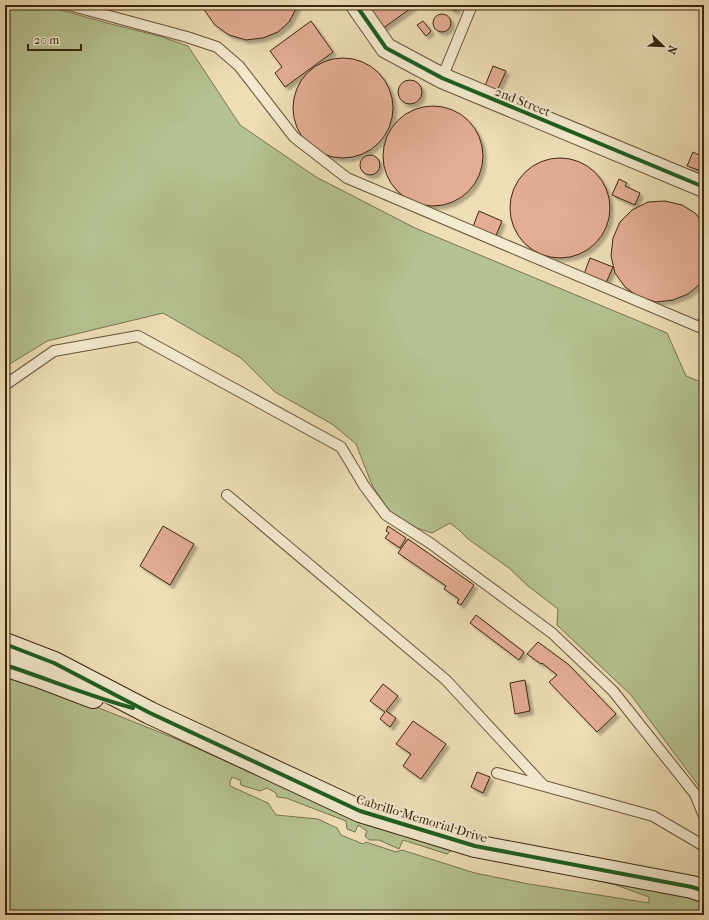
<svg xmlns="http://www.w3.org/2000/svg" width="709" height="920" font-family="'IM FELL French Canon',serif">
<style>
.green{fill:#b5c291;stroke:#787450}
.building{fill:#e3ad94;stroke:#3b250f;filter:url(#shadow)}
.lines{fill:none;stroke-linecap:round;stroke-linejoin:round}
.service-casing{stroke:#685339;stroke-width:12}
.minor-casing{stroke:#685339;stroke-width:22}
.secondary-casing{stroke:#3b250f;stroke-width:24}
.service{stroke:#f4ead0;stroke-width:10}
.minor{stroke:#f4ead0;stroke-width:20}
.secondary{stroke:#f4ead0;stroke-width:22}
.cycleway-casing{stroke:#f4ead0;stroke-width:6}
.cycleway{stroke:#1b5e20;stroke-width:4}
.labels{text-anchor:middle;stroke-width:4;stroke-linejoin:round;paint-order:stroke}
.street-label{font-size:13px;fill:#3b250f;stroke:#f4ead0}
</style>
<defs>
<filter id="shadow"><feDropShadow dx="3.5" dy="3.5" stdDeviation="1" flood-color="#0004"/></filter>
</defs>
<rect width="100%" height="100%" fill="#eedeb6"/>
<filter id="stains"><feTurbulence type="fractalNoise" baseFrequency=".005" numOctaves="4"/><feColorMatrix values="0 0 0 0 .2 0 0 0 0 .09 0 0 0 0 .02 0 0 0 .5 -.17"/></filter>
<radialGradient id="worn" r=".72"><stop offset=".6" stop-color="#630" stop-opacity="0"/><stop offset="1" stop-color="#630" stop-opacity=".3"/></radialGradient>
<g class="green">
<polygon points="5,5 43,5 107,23 159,36 188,46 240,125 316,177 415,228 667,333 686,376 704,383 704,793 631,695 557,625 558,609 528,586 509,568 468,539 459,530 450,523 432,533 417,528 390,512 372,485 356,444 332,424 275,392 241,358 163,313 47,341 5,367"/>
<polygon points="5,675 89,704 174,738 359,821 413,839 452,850 447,854 403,840 399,849 379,840 369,840 365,836 367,831 358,825 355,832 347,829 346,821 286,798 277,797 276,793 267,788 260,791 241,785 240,780 232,777 230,782 230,786 268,803 276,815 318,819 337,828 341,835 363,844 366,842 396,852 402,850 475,873 529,884 649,903 649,897 616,885 544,868 704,900 704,915 562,915 554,910 553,915 5,915"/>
</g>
<g class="building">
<polygon points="203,5 298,5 289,22 278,32 263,38 246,40 229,35 215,25 205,11"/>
<polygon points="365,5 413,5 414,6 382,29"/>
<polygon points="443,5 458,5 456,11"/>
<circle cx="442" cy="23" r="9"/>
<polygon points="311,21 333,52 285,87 275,73 282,67 270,51"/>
<polygon points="423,21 431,31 426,36 417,25"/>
<circle cx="343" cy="108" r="50"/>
<polygon points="493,66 506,71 497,91 485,86"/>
<circle cx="410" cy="92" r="12"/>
<circle cx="433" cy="156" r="50"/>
<polygon points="693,152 703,157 704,155 704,172 687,166"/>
<circle cx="370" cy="165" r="10"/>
<circle cx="560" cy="208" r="50"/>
<polygon points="619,179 627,183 625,186 640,193 635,205 612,195"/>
<polygon points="665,201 682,205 695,213 704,224 704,277 700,284 688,294 673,300 656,302 639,297 625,287 615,273 611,256 613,238 620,222 632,210 648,202"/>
<polygon points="479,211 502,221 495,238 472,229"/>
<polygon points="590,258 613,267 606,283 584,274"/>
<polygon points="704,306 704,324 698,321"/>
<polygon points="163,526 194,544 170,585 140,566"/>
<polygon points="388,526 406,538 400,548 385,538 389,533 386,531"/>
<polygon points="408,539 474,585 461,605 457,603 459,599 444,589 446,586 398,553"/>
<polygon points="476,615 524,652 519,660 470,623"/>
<polygon points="538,642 569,665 616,714 597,732 549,682 557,675 542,663 541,664 527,654"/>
<polygon points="525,680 530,711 515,714 510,683"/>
<polygon points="383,684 398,696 386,711 396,718 390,727 380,719 385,712 370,701"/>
<polygon points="413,721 446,744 421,779 403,766 411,754 396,744"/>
<polygon points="477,772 490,777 483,793 471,787"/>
</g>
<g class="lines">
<defs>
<g id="service">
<polyline points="69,5 187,37 217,47 239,66 294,137 347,178 704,329"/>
<polyline points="442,78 472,5"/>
<polyline points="5,385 54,351 138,336 341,447 365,487 386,515 430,543 552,633 613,691 695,794 704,816"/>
<polyline points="227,495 446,680 543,785"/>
<polyline points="497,773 653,816 704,846"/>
</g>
<polyline id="minor" points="356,5 386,48 442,78 704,187"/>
<g id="secondary">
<polyline points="5,644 54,663 150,713 360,811 475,846 692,887 704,891"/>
<polyline points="5,665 38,676 93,697"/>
</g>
</defs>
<use href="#service" class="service-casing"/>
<use href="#minor" class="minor-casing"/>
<use href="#secondary" class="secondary-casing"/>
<use href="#service" class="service"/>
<use href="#minor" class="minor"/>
<use href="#secondary" class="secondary"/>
<defs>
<g id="cycleway">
<polyline points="356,5 386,48 442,78 704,187"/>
<polyline points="5,644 54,663 150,713 360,811 475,846 692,887 704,891"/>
<path d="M5 665C48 679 89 696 133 708"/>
</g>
</defs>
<use href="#cycleway" class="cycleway-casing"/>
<use href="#cycleway" class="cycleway"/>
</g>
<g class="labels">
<g class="street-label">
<text transform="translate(523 101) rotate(22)" y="5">2nd Street</text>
<text transform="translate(422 818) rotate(17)" y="5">Cabrillo Memorial Drive</text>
</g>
</g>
<rect width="709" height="920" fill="none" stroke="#eedeb6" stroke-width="20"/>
<rect x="6" y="6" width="697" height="908" fill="none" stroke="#3b250f" stroke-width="2"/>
<rect x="10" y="10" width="689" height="900" fill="none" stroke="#3b250f"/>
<g transform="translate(663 46) rotate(113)" stroke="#f4ead0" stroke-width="3" paint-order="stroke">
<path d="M0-3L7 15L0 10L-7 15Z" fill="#3b250f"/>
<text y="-6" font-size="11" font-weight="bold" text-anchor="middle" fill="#3b250f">N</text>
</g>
<path d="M28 44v6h53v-6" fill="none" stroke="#3b250f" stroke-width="2"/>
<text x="34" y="44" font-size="12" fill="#3b250f" stroke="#f4ead0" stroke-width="3" paint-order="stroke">20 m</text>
<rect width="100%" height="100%" filter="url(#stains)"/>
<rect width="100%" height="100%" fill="url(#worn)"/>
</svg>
